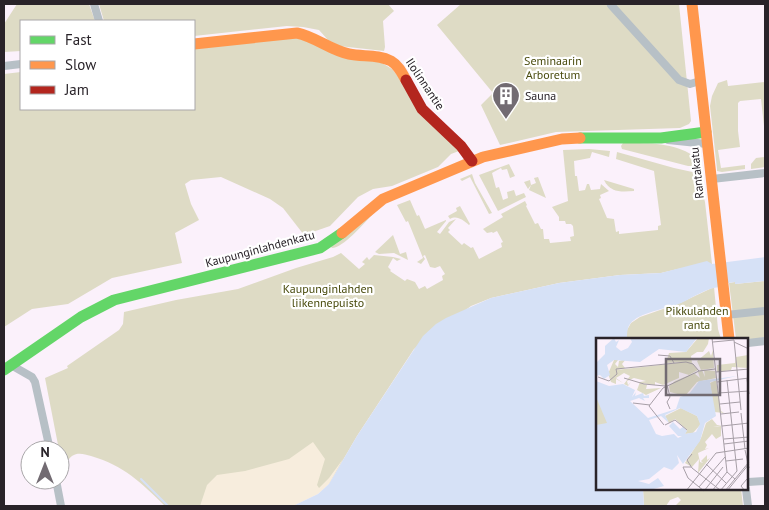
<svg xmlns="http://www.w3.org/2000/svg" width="769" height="510" font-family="'PT Sans',sans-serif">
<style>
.green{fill:#dedbc5}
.sand{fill:#f7eddd}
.water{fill:#d6e1f6}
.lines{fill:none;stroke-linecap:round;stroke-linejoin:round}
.stream{stroke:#d6e1f6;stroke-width:2}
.street{stroke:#b7c0c6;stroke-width:8}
.fast{stroke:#63d668;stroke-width:11}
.slow{stroke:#ff974d;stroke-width:11}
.jam{stroke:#b3261e;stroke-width:11}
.labels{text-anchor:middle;stroke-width:4.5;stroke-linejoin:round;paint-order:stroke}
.park-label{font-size:12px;fill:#494b0d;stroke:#fff}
.street-label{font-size:12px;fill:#292329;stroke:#fff}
.poi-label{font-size:12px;fill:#292329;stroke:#fff;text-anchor:start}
.inset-road{fill:none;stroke:#a79fa7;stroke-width:1}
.view{fill:#726b72;fill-opacity:0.15;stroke:#726b72;stroke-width:2.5}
.inset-edge{fill:none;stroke:#292329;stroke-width:2.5}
</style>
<rect width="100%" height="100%" fill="#fbf1fb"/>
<g class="green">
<polygon points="17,4 89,4 95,21 21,21 21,51 4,52 4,24"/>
<polygon points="99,4 388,4 394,11 383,21 385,47 384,51 339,46 328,40 319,30 303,27 287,26 194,36 194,21 104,21"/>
<polygon points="461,4 679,4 691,121 689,124 680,128 556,132 500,145 481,105 493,93 437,25"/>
<polygon points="297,36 382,63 392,69 459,151 451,154 438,167 392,186 373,189 358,197 330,226 304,235 283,208 270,199 221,177 191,180 185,184 191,204 199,220 175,233 182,263 112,278 68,304 32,309 4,327 4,74 21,72 21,109 194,109 194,49"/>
<polygon points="727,80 728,86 765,82 765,135 761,99 740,101 738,103 738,131 740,147 718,150 721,168 745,165 745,169 722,172 717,171 717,169 710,106 712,96 718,83"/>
<path d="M623 143C646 143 677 142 696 158L697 166H688L622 149 621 146Z"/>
<path d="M589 149 610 151 609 157 592 152 590 158 574 161 575 176H577L579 191 585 190 587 184H589L591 190 600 189 601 184 609 191 600 195 601 198 599 199 607 218 614 219 616 232 619 231V234L658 230V226L661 225 654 171 616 159 617 152 674 168 697 173 705 202 712 264 678 269 661 273 620 275 559 283 491 298 471 306 414 349 357 436 329 484 293 506H165C140 482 125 466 91 456 84 454 78 452 72 456 68 459 65 465 62 469L60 450H59L45 378 68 368 67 366 119 330 123 324 124 312 176 300 238 289 296 268 333 257 341 253 359 269 365 264 362 262 367 257 369 260 374 255 393 257 401 259 397 261 393 258 388 267 391 270 390 271 405 281 407 279 415 282 419 289 425 286 427 289 443 280 442 276 445 274 440 266 435 268 430 267 425 255 423 256 425 259 421 264 417 262 423 258 408 221 406 222 397 205 410 200 417 216 419 215 425 229 446 220V221L437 232 440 234 449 222 456 219 448 228 450 230 448 232 462 245 464 243 471 248 473 247 479 259 502 247 501 243 503 242 497 231 493 233 492 232 487 233 483 229 503 217 501 214 525 201 527 205 526 206 535 224 538 223 541 229H543L544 239H549L550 243 571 241 570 237 574 236 573 226 571 224H566L565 221H559V217L552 207 568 201 563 150Z"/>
<polygon points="765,157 765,167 751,169 751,164 756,158"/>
<polygon points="509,164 515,176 510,178 507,169 502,170 501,168 492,173 496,188 499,187 503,200 508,198 507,192 514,190 516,196 524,193 526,197 498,211 479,175"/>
<polygon points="472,174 475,183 492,213 489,214 470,177 462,181 460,179"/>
<polygon points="538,177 546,198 529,190 531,185 528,189 524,182 530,180 531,185 536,183 534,178"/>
<path d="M604 180 634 189V191C622 192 610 193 604 180Z"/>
<path d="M460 206 470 224 469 225C463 220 457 215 450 219L448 216 457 211 456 208Z"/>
<path d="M373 212 372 215C363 224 343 248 332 248L331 247Z"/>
<polygon points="393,235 400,254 406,252 408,260 394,253 379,254 375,252"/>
<polygon points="765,281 765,337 748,340 736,339 729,283 735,282 735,284"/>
<polygon points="714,287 718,329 721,339 627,339 627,330 631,323 640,317 680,303"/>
<polygon points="643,489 741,489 743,506 675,506 681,500 678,497 670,500 666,506 644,506"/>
</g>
<polygon class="sand" points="313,442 325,459 317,485 319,488 329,478 343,459 329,484 318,494 293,506 200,506 207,485 217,475 245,471 289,459"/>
<path class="water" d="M765 257V281L735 284V282L720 284V287C706 288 694 297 681 303 667 309 639 312 630 324 627 328 627 334 627 339H598V489H643L644 506H293L318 494 329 484 357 436 423 336 436 324 446 318 491 298 559 283 620 275 661 273 707 261 712 264Z"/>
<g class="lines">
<polyline class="stream" points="141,479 168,506"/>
<g class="street">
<polyline points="94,4 99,21"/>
<polyline points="611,5 679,80 690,84 700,81"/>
<polyline points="4,66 21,64"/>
<polyline points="668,140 707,144"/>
<polyline points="712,179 765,173"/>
<polyline points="726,315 765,311"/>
<polyline points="748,343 765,341"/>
<polyline points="11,365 32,377 35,382 50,450"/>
<polyline points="56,480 61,506"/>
<polyline points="748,482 765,481"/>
<polyline points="746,489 748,506"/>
</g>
<g class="fast">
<polyline points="580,138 661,138 706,132"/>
<polyline points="4,370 81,317 114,300 320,248 342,233"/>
</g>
<g class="slow">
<polyline points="692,4 729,339"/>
<path d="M194 44 297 33C316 37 330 50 349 54 363 57 378 54 391 61 398 65 402 73 406 80"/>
<polyline points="342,233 383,199 483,157 562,139 580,138"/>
</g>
<polyline class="jam" points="406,80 422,109 461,146 472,161"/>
</g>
<defs>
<symbol id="building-pin" viewBox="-11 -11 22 30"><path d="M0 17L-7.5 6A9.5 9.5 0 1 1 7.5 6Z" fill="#726b72" stroke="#fff"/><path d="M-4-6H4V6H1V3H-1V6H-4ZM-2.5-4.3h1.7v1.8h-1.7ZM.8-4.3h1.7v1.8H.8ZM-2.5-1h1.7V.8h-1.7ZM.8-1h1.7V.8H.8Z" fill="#fff"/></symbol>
</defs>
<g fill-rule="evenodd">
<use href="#building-pin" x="490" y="80" width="32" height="43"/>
</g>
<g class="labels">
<g class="park-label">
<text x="553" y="65">Seminaarin<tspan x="553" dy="14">Arboretum</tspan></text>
<text x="328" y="293">Kaupunginlahden<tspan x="328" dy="14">liikennepuisto</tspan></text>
<text x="697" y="315">Pikkulahden<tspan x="697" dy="14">ranta</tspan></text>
</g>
<g class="street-label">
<text transform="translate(425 84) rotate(56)" y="4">Ilolinnantie</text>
<text transform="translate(697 173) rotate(-96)" y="4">Rantakatu</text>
<text transform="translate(260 249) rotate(-15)" y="4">Kaupunginlahdenkatu</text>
</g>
<g class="poi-label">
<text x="525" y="100">Sauna</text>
</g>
</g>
<g transform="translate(596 338)">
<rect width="152" height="152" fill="#fbf1fb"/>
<path d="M102 0H113L112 6 107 14H101L95 18 96 25 102 32 93 37 83 34V40L67 47 59 44V47L45 45 51 47 50 51 65 50 50 57 41 52 44 44 50 43 38 40 31 43 32 47 35 44 32 48 28 46 34 38 28 35 20 40 27 45 20 41V46L15 44 12 36 18 22H22L19 26 22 29 23 23 30 21 26 26 29 30 20 32 90 24 70 25 73 15 90 14ZM117 12 118 30 105 32 101 23 113 13 115 18ZM152 17V30L136 29 135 32 121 34V27L139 25 140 19ZM106 32 109 39 108 32 119 33 120 40 101 44 89 58 74 54 73 48 79 43 101 34 99 36 104 40 102 34ZM120 42 125 73 128 75 118 74 114 45ZM0 50 34 84 0 117ZM85 70 101 78 105 86 97 95 89 96 91 92 79 81 73 85 69 78ZM116 81 121 87H126L117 89 125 88V98L120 101 116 96 109 104 111 107 109 111 113 110 102 115 104 124 107 125 105 123 111 117V122L114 120 102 135 103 121 96 129 89 125 105 100 110 85Z" fill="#dedbc5"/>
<path d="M18 0 20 4 23 2 20 9 25 13 32 10 36 4 34 0H101L90 14 63 11 44 24 18 22 11 27 14 37 8 41 4 37 0 38V25L9 16V8ZM141 38 114 44 120 78 109 85 104 103 87 126 81 117 83 125 76 132 68 129 53 141 42 143 53 146 62 140 68 148 54 152H0V87L11 85 0 59V43L13 48 27 46 39 52 36 59 40 54 39 58 47 55 48 58 53 57V60H47L49 63 43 60 34 63 52 80 80 71 84 59 93 56 103 43ZM84 70 101 78 104 86 100 94 89 96 91 93 87 89 84 91 77 84 73 88 82 98H86L82 100 78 96 66 98 60 96 53 82 65 78 73 85 69 77Z" fill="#d6e1f6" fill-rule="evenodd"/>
<path class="inset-road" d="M116 0 131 134 139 141M117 4 138 2 145 72M138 4 153 11M62 17 74 18 78 25M120 34 153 31M2 39 13 43 21 36 20 31 90 24 97 26 103 33M28 40 48 46 69 48M151 41 153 56M121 44 153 40M71 47 74 59 71 64 74 71M122 55 153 53M37 65 54 67M124 66 144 64M145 75 149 111M125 76 143 74M68 87 53 68 67 50 103 33 119 31M69 87 79 82 91 92M126 88 153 85M128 101 153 99M128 106 153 103M149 112 153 130M96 116 91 122 96 130 124 152M130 123 147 121M110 126 130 145M95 129H87L92 140 108 153M103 149 129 119M90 153 120 115 153 110M108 153 127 129M116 153 131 134M124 153 141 133 131 42M129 153 153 124M131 153 153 126M149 153 145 148 151 141"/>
<path class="view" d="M70 21H124V57H70Z"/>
<rect width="152" height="152" class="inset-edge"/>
</g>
<rect width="769" height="510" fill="none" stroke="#292329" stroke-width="10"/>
<rect x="20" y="20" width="175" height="90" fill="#ffffff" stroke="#a9a7a9"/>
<rect x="30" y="36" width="25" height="8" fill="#63d668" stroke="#a9a7a9"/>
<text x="65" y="45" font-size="15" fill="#292329">Fast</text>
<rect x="30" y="61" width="25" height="8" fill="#ff974d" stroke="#a9a7a9"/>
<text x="65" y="70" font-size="15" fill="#292329">Slow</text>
<rect x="30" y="86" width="25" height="8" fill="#b3261e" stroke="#a9a7a9"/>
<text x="65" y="95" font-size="15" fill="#292329">Jam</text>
<g transform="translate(45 465)"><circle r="24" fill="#ffffff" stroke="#a9a7a9"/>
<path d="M0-4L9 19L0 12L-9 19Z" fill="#726b72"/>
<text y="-8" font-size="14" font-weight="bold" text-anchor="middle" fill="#292329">N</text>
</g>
</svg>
